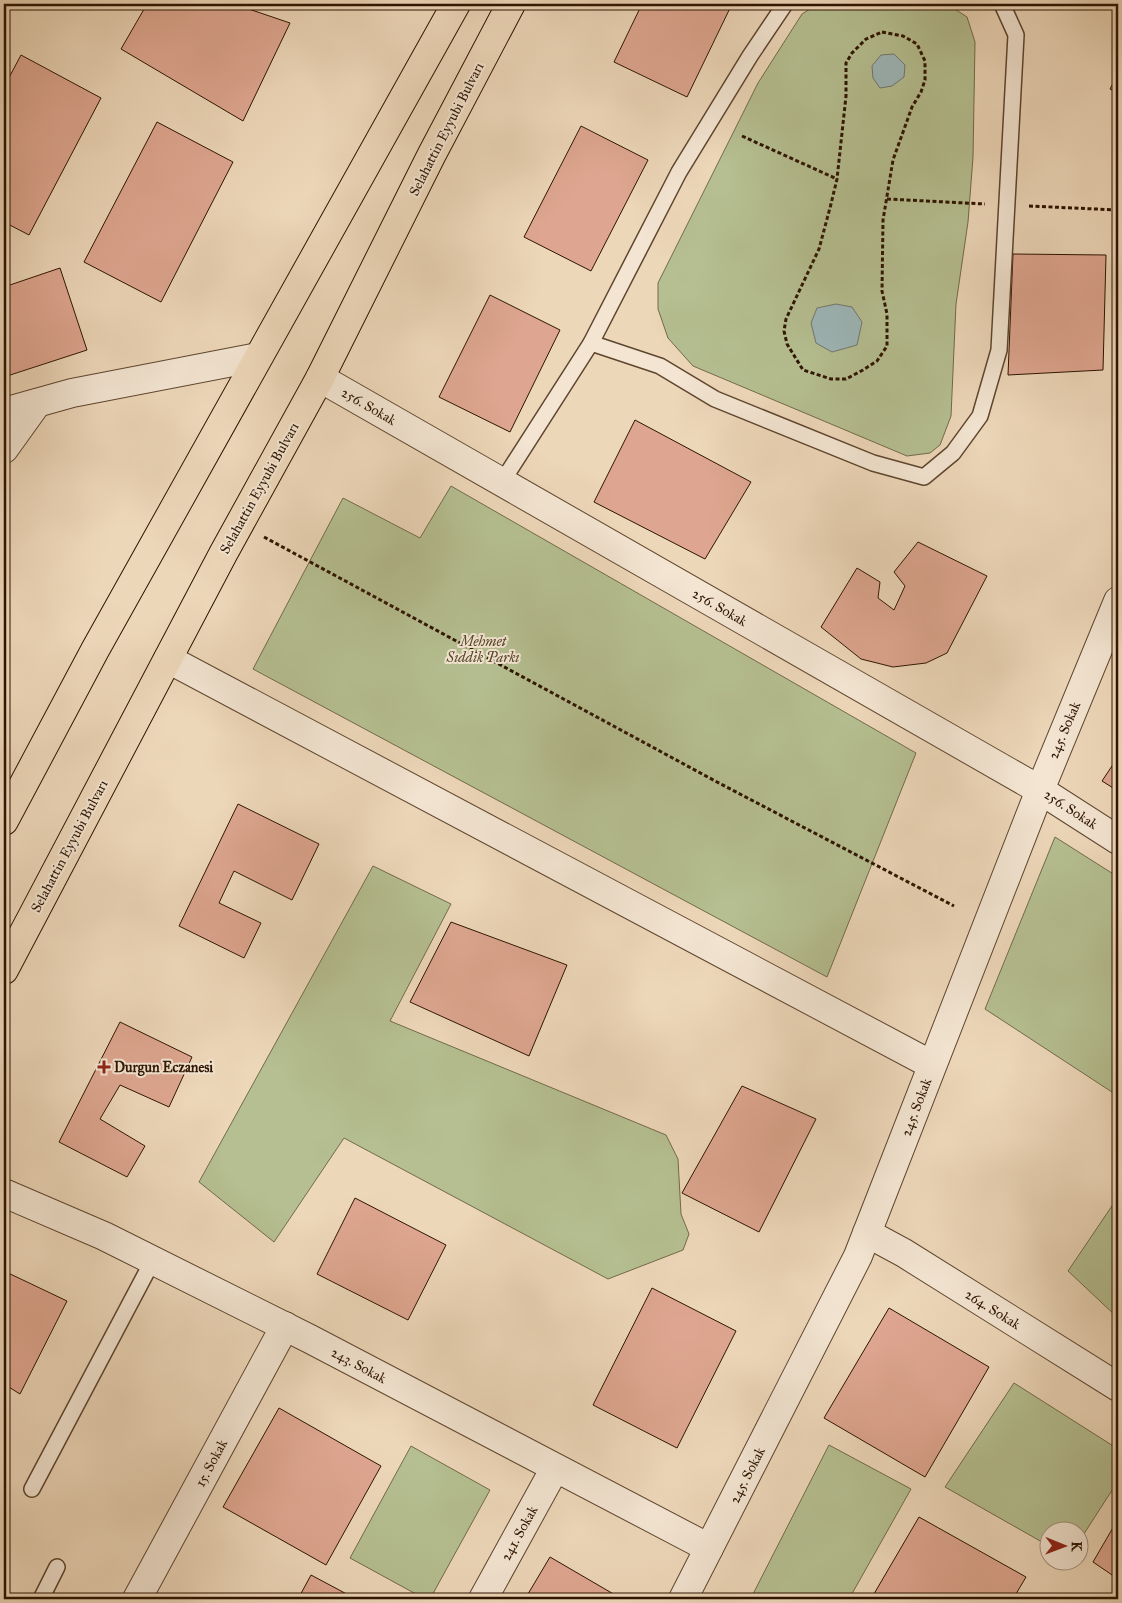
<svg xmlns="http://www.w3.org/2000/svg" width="1122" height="1603" font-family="'IM FELL Great Primer',serif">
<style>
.green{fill:#b5bf91;stroke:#726a48}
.water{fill:#9db7b9;stroke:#71766f}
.building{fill:#dea690;stroke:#2e1400}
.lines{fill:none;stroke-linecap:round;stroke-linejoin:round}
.service-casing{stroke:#5e452e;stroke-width:18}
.minor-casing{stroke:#5e452e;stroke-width:30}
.primary-casing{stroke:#2e1400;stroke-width:30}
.path{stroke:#2e1400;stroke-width:3;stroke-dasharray:4 2.5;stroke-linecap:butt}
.service{stroke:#f3e5d2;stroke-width:15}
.minor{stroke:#f3e5d2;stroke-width:28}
.primary{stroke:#edd7b9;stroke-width:28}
.poi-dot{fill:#8f2418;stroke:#f3e5d2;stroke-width:2}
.labels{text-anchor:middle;stroke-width:4;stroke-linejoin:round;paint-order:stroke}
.street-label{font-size:14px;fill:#2e1400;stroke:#f3e5d2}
.park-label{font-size:14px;font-style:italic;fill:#56472c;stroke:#f3e5d2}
.poi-label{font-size:14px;font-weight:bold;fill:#2e1400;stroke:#f3e5d2;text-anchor:start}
</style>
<rect width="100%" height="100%" fill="#edd7b9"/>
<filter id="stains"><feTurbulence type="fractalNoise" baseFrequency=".004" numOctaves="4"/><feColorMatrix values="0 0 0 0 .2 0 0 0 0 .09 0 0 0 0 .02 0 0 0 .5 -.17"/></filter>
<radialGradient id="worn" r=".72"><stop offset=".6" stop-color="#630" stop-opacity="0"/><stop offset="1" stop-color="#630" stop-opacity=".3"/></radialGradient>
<g class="green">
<polygon points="818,4 947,4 967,17 975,42 973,157 968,222 956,304 951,416 940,445 930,453 907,456 693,366 668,338 658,309 658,283 758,83 802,14"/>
<polygon points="451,486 916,753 827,977 253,669 343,498 420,538"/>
<polygon points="1055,837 1118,877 1118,1096 985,1009"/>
<polygon points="373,866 451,904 390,1021 666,1135 678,1159 681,1214 689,1234 683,1250 608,1279 344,1138 274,1242 199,1182"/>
<polygon points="1118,1197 1118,1318 1068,1271"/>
<polygon points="1014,1383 1118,1449 1118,1481 1080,1540 1080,1530 1050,1530 1049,1546 945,1487"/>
<polygon points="829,1445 911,1489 849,1599 754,1599 751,1598"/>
<polygon points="411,1446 490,1490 430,1599 425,1599 350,1558"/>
</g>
<g class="water">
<polygon points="894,54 905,65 904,77 892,86 880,88 873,78 872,66 881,55"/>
<polygon points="836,304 852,307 862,322 857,345 832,352 816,343 811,323 817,308"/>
</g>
<g class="building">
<polygon points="147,4 234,4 290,23 243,121 121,49"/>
<polygon points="642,4 732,4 687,97 614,62"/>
<polygon points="21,55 101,98 29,235 4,222 4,87"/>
<polygon points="1118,74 1118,93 1110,89"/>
<polygon points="157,122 233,162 161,302 84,262"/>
<polygon points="581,126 648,160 591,271 524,237"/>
<polygon points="1013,254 1106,255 1103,370 1008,375"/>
<polygon points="60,268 87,350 4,377 4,287"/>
<polygon points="490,295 560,330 510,432 439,397"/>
<polygon points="635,420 751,482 705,559 594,502"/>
<polygon points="918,542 987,576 947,653 926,663 893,667 861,659 821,627 857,568 880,582 878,598 894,610 905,586 894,572"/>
<polygon points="1118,757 1118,791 1102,781"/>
<polygon points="238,804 319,844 292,900 234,871 219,903 261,923 244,958 179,926"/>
<polygon points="451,922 567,965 529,1056 410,1002"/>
<polygon points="120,1022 192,1057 169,1107 120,1085 100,1119 145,1146 127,1177 59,1142"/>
<polygon points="742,1086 816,1119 759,1232 682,1193"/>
<polygon points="355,1198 446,1245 408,1320 317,1274"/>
<polygon points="4,1271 67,1301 20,1394 4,1384"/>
<polygon points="652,1288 736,1331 677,1448 593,1405"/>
<polygon points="889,1308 989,1367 925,1477 824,1418"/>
<polygon points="279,1408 381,1466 326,1565 223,1507"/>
<polygon points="919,1517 1026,1577 1013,1599 871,1599"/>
<polygon points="1118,1519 1118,1579 1093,1562"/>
<polygon points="550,1557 622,1599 525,1599"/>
<polygon points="311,1575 356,1599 298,1599"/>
</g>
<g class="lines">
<defs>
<g id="service">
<polyline points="591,343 660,366 715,399 873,463 924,477 953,453 980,416 999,350 1016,35 1002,4"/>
<polyline points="502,482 591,343 679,172 750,56 785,4"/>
<polyline points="32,1489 153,1260"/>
<polyline points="41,1599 57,1567"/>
</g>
<g id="minor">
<polyline points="320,378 1040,790 1118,840"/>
<polyline points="4,412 72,393 258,357"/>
<polyline points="4,449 37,403"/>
<polyline points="168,659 932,1065"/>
<polyline points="4,1193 104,1236 310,1339 709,1548"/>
<polyline points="867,1233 904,1253 1118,1387"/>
<polyline points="137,1599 285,1326"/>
<polyline points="483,1599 555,1468"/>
<polyline points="683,1599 858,1256 1040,790 1118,601"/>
</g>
<g id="primary">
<polyline points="4,821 95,650 456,4"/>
<polyline points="4,970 223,554 320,378 431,156 511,4"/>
</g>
</defs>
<use href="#service" class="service-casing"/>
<use href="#minor" class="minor-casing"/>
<use href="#primary" class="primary-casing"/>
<g class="path">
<polygon points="882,32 903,36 917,44 925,61 925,80 921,92 912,107 893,160 883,220 882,291 887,314 887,346 877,361 863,370 846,379 831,379 803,370 787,344 784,331 786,319 819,249 831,204 837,179 846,96 846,63 852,53 866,39"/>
<polyline points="742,136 837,179"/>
<polyline points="887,199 985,204"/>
<polyline points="1029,206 1118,210"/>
<polyline points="264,537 717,782 954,906"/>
</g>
<use href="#service" class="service"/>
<use href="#minor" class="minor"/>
<use href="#primary" class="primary"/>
</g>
<path class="poi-dot" d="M101.5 1059.5h5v5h5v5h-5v5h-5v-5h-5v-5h5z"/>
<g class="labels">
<g class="street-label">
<text transform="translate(446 129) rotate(-63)" y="5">Selahattin Eyyubi Bulvarı</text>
<text transform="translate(369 406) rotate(30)" y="5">256. Sokak</text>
<text transform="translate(259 488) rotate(-61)" y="5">Selahattin Eyyubi Bulvarı</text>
<text transform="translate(720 607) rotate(30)" y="5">256. Sokak</text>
<text transform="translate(1064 730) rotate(-67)" y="5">245. Sokak</text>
<text transform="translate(1071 809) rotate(33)" y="5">256. Sokak</text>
<text transform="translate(69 846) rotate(-62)" y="5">Selahattin Eyyubi Bulvarı</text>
<text transform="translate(916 1107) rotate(-69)" y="5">245. Sokak</text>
<text transform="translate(993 1309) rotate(32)" y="5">264. Sokak</text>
<text transform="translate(359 1365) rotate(28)" y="5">243. Sokak</text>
<text transform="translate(211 1463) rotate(-62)" y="5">15. Sokak</text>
<text transform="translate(747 1475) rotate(-63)" y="5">245. Sokak</text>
<text transform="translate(519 1533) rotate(-61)" y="5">241. Sokak</text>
</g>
<g class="park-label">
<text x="483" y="646">Mehmet<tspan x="483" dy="16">Sıddık Parkı</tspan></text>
</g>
<g class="poi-label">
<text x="114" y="1072">Durgun Eczanesi</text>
</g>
</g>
<rect width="1122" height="1603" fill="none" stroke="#edd7b9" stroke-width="20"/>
<rect x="5" y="5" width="1112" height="1593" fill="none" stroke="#2e1400" stroke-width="2.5"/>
<rect x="10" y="10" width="1102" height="1583" fill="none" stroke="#2e1400"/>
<g transform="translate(1064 1546) rotate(91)"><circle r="24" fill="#f3e5d2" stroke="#a4917e"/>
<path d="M0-4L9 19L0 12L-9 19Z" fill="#8f2418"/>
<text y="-8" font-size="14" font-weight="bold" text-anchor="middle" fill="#2e1400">K</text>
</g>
<rect width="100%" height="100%" filter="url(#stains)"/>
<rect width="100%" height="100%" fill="url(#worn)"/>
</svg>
